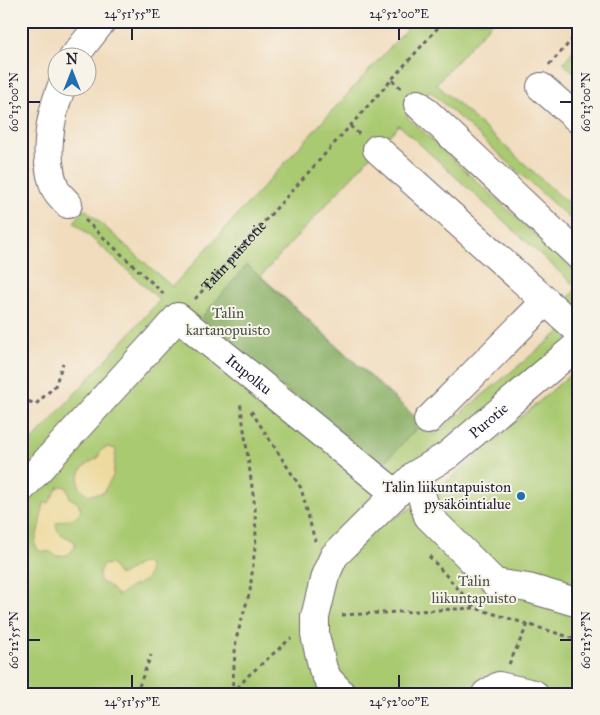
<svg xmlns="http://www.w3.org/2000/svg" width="600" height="715" font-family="'IM FELL Great Primer',serif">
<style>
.green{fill:#aaca72;stroke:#667656}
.forest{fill:#87ae64;stroke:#546850}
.sand{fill:#eeda9e;stroke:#887e6c}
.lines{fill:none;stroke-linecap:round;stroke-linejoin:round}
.minor-casing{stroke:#6a6368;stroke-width:30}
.path{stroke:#6a6368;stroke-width:3;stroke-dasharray:4 4;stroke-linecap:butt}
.minor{stroke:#fff;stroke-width:28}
.ticks{fill:none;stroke:#22223b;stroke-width:2}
.poi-dot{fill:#1f6fb2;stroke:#f7f3e8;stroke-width:2}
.labels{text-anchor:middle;stroke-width:4;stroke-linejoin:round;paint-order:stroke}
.street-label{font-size:15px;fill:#22223b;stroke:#f7f3e8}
.park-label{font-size:15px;fill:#4b544c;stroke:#f7f3e8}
.poi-label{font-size:15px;fill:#22223b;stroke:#f7f3e8;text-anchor:end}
.neatline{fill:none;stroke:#22223b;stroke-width:2}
.ticks-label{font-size:12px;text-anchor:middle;fill:#22223b}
</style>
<rect width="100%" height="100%" fill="#f7f3e8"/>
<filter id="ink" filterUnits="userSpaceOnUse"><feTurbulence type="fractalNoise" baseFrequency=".02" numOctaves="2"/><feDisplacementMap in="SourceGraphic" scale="10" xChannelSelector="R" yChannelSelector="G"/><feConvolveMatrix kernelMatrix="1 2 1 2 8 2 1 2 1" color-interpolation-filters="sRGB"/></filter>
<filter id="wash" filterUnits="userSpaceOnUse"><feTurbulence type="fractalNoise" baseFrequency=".0096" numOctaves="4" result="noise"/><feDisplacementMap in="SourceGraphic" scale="20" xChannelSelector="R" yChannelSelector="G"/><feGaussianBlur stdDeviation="1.12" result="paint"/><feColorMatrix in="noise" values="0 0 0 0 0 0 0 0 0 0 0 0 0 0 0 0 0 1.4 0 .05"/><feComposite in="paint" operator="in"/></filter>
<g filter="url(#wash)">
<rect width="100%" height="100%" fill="#f1dcbd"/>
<g class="green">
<polygon points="414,21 493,21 436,84 579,213 579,227 430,91 407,117 579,275 579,313 565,302 577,288 399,125 261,276 434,435 561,331 574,336 438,450 434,447 375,502 393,519 429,497 579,367 579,694 21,694 21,453 160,300 74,222 85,209 172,287"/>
<polygon points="579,43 579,77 563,63"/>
</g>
<polygon class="forest" points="247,265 422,423 379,468 201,318"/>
<g class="sand">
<path d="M107 447 116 449 113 476 103 493 88 495 79 486C77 469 85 465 98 458L101 450Z"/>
<path d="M63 486 67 488 70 498 77 502 81 509C76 522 67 518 56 523 56 536 66 535 75 542V547L68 555 56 556 51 552 39 551 35 545 44 503H49L58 487Z"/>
<path d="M144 563 148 564C152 580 143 582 131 587 126 589 124 594 117 595L108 585 100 582 99 572 103 565 111 564 118 574 122 575 139 564Z"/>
</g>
</g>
<g filter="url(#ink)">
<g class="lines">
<defs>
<g id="minor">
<polyline points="73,58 102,21"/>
<polyline points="541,87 579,120"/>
<path d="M61 88C50 117 43 155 54 186 56 193 64 199 68 204"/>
<polyline points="418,104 579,256"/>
<polyline points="377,149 579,331"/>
<polyline points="428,420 546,301"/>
<polyline points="415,475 428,516 495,583 528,588 579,603"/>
<path id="s2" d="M21 489 178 317 396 494"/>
<path id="s3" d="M342 694 328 679 323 669 315 635V617L325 576 334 556 415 475 448 455 579 344"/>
<polyline points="486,694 499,686 534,694"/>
</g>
</defs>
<use href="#minor" class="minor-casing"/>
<g class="path">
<polyline points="549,65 579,32"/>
<polyline points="392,80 401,88"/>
<polyline points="350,126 359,134"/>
<polyline points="85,220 166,296"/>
<path id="s1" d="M195 299 444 21"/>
<polyline points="21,399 36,404 55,386 63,363"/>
<polyline points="251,411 301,488 315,541"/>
<polyline points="429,556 474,607"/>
<polyline points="342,615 475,608 579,640"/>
<polyline points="509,664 528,624"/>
<polyline points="232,693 236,639 250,591 256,538 255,508 240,401"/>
<polyline points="136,694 151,655"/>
<polyline points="232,694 249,675 291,638"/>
</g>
<use href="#minor" class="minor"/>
</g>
</g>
<path class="ticks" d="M132 28V40M399 28V40M28 102H40M560 102H572M28 640H40M560 640H572M132 675V688M399 675V688"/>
<circle class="poi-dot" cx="521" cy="496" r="5"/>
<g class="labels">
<g class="street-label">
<text dy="5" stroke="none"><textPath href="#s1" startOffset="58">Talin puistotie</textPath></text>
<text dy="5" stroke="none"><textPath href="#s2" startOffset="324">Itupolku</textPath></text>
<text dy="5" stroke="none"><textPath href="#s3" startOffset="355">Purotie</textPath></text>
</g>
<g class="park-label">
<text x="228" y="318">Talin<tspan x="228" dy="17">kartanopuisto</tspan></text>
<text x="474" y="586">Talin<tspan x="474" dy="17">liikuntapuisto</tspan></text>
</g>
<g class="poi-label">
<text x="511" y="492">Talin liikuntapuiston<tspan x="511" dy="17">pysäköintialue</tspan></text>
</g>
</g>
<rect width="600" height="715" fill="none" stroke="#f7f3e8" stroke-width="55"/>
<g transform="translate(72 72)"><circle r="24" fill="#f7f3e8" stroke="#a29fa3"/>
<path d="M0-4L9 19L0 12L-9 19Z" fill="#1f6fb2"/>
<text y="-8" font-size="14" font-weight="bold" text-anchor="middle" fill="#22223b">N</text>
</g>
<rect x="28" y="28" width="544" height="660" class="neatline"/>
<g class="ticks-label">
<text x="132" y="18">24°51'55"E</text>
<text x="399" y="18">24°52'00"E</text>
<text transform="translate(14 102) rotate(-90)" y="4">60°13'00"N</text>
<text transform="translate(586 102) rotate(-90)" y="4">60°13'00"N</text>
<text transform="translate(14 640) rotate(-90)" y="4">60°12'55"N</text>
<text transform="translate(586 640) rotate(-90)" y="4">60°12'55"N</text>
<text x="132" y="706">24°51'55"E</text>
<text x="399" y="706">24°52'00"E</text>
</g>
</svg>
